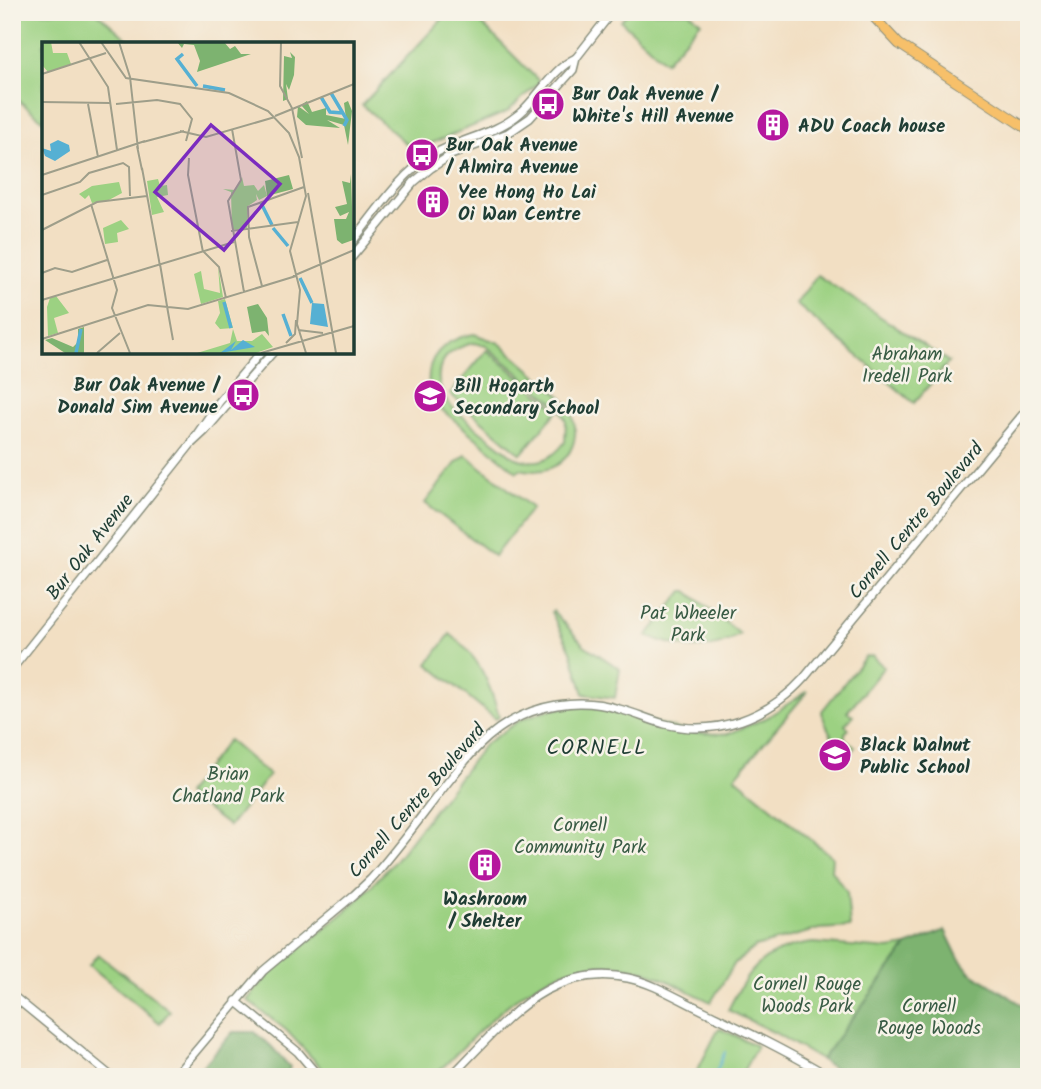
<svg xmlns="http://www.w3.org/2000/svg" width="1041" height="1089" font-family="Kalam,sans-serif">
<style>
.green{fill:#9cd182;stroke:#5e875b;stroke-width:2;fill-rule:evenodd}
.forest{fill:#7db370;stroke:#4e7852;stroke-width:2}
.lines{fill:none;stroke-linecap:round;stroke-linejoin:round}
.stream{stroke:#56b0d3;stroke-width:2}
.minor-casing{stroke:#888e7c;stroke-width:10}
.major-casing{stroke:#888e7c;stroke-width:11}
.minor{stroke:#fff;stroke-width:7}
.major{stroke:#f7c06b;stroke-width:9}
.labels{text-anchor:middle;stroke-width:5;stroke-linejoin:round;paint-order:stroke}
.poi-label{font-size:19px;font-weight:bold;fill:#1f3d34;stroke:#f7f3e8;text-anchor:start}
.park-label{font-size:19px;fill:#385b44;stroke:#f7f3e8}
.street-label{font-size:19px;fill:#1f3d34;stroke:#f7f3e8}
.neighbourhood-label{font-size:21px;letter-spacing:2px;fill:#1f3d34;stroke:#f7f3e8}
.inset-river{fill:none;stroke:#56b0d3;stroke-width:3.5}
.inset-road{fill:none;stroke:#9e9e8a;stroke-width:2}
.view{fill:#7b2cbf;fill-opacity:0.15;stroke:#7b2cbf;stroke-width:3.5}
.inset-edge{fill:none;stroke:#1f3d34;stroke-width:3.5}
</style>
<rect width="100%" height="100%" fill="#f7f3e8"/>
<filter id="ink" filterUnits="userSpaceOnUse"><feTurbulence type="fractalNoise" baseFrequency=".0143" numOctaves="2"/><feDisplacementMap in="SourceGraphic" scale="14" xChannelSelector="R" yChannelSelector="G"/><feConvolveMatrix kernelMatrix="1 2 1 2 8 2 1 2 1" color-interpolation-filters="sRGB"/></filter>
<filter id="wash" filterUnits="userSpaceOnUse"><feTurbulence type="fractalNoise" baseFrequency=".00686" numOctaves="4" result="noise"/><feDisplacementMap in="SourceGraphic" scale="28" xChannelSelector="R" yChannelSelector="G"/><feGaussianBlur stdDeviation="1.57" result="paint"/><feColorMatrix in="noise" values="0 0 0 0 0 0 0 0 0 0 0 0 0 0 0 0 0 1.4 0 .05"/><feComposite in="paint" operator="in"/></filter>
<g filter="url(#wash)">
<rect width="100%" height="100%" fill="#f2dfc3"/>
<g class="green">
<polygon points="12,12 96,12 133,44 44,44 44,121 12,95"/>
<polygon points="449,12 470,12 540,82 507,112 432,143 416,152 362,105"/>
<polygon points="628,12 689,12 701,22 665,62 621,21"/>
<polygon points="817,275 949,362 914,403 796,304"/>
<path d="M474 334 499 343 563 398C592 435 566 481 520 469L517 472 424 395C430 386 428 383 429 373 431 350 453 337 474 334ZM474 343 486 346 558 406 566 420 565 442C551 461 536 466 514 457 497 443 458 416 446 400 439 389 436 375 442 363 448 351 461 346 474 343Z"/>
<polygon points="487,350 558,410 521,454 450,394"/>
<polygon points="466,455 532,508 494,556 425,503 457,462"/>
<path d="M683 591H687L740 634C708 656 681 648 647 636Z"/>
<polygon points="553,611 584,645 620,669 615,698 584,694 571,651 551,612"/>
<path d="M450 634C479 656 490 683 499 717L496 719 428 664Z"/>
<path d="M872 656 884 667 847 712 853 716 845 725 849 729 845 733V739L855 747 847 757C838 749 823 723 822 711L865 657Z"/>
<path d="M808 691 735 777 832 857 831 870 847 892 850 927 819 929 755 947 735 963 711 1002C685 990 659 974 632 968 546 948 488 1024 433 1077H330L286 1030 247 1000 269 974 352 906 393 863 485 744 522 719 544 711 571 706H594L693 733 728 734 766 718Z"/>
<polygon points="228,740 269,775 229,826 186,794"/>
<path d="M813 943 889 949 907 946 821 1060 775 1033 728 1010C749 968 764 949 813 943Z"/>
<polygon points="98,954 170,1011 160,1023 89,965"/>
<polygon points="719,1028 757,1046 740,1077 694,1077"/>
</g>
<g class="forest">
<polygon points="945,930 958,957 970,972 1029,1009 1029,1077 848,1077 821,1060 907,946"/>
<polygon points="233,1032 254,1032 270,1045 290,1067 286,1077 193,1077"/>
</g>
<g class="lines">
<polyline class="stream" points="714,1077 725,1052"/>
</g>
</g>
<g filter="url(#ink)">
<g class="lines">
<defs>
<g id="minor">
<path d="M352 242C374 215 401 173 432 155 460 139 494 135 519 114 539 97 552 69 576 58"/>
<polyline points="352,257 414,182 431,168 451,155 508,133 530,118 573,70 576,58 612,12"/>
<polyline points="193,440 219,402 261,352"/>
<polyline points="12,669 191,444 205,431 273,352"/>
<polyline points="12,995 112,1077"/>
<polyline points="236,1001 298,1052 319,1077"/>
<path d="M174 1077 263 971 354 895 371 879C397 850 420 818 444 787 466 759 487 731 521 716 551 702 587 699 619 709 635 713 649 720 665 724 717 737 769 717 804 678L1029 407"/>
<path d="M450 1077C479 1049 510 1010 545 991 571 977 600 972 628 978 654 983 678 999 702 1010 746 1031 789 1052 830 1077"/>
</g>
<polyline id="major" points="869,12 899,44 1029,130"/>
</defs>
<use href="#minor" class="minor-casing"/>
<use href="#major" class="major-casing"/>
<use href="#minor" class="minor"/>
<use href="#major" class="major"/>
</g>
</g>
<defs>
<symbol id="bus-disc" viewBox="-11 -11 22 22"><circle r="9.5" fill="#b5179e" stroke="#f7f3e8"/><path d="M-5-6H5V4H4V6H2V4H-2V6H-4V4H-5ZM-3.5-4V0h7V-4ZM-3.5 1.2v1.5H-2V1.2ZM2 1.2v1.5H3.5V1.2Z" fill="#fff"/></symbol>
<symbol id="building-disc" viewBox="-11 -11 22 22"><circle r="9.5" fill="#b5179e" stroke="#f7f3e8"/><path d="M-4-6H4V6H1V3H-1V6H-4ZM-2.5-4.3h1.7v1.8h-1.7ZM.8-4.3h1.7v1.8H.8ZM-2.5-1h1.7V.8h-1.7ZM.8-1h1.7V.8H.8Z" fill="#fff"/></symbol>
<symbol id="school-disc" viewBox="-11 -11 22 22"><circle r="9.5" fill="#b5179e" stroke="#f7f3e8"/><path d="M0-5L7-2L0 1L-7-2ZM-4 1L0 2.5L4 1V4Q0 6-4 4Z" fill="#fff"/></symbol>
</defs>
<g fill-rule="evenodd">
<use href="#bus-disc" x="529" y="85" width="38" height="38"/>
<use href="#building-disc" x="754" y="106" width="38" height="38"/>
<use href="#bus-disc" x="403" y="136" width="38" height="38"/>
<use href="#building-disc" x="414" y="183" width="38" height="38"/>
<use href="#bus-disc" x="224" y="376" width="38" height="38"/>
<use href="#school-disc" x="411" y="377" width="38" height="38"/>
<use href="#school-disc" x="816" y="736" width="38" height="38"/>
<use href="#building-disc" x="466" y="846" width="38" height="38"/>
</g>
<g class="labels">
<g class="poi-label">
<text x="572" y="100">Bur Oak Avenue /<tspan x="572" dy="22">White's Hill Avenue</tspan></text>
<text x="798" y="132">ADU Coach house</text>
<text x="446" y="151">Bur Oak Avenue<tspan x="446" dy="22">/ Almira Avenue</tspan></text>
<text x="458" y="198">Yee Hong Ho Lai<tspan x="458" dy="22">Oi Wan Centre</tspan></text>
<text x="218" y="391" text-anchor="end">Bur Oak Avenue /<tspan x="218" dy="22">Donald Sim Avenue</tspan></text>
<text x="454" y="392">Bill Hogarth<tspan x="454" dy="22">Secondary School</tspan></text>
<text x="860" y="751">Black Walnut<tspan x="860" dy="22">Public School</tspan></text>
<text x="485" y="905" text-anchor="middle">Washroom<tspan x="485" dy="22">/ Shelter</tspan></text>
</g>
<g class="park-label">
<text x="907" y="360">Abraham<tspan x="907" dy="22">Iredell Park</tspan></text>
<text x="688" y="619">Pat Wheeler<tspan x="688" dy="22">Park</tspan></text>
<text x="228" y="780">Brian<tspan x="228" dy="22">Chatland Park</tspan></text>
<text x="580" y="831">Cornell<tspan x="580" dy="22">Community Park</tspan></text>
<text x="807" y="990">Cornell Rouge<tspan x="807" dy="22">Woods Park</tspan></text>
<text x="929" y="1012">Cornell<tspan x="929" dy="22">Rouge Woods</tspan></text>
</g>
<g class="street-label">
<text transform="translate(915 520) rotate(-50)" y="7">Cornell Centre Boulevard</text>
<text transform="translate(89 546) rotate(-52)" y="7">Bur Oak Avenue</text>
<text transform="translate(416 800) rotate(-49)" y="7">Cornell Centre Boulevard</text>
</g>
<g class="neighbourhood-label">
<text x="597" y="754">CORNELL</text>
</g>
</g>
<g transform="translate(42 42)">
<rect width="312" height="312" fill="#f2dfc3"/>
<path d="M0 0H9L11 11H25L29 22 6 30 1 24ZM200 135 202 144 212 143 216 149 222 143 225 154 217 158 214 152 215 158 206 164 205 186 190 188 189 150 181 147 193 148ZM116 137 118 144 125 143 126 153 115 155 122 170 110 173 105 139ZM77 140 80 151 65 159 50 161 47 153 43 157 37 152 50 144ZM79 178 87 187 75 191 76 200 63 202 61 186ZM176 224 181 255 159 262 152 232 159 229 162 247 178 251ZM14 254 27 271 12 276 16 291 6 294 5 265 8 256ZM183 257 191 286 178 287 173 281 178 271 176 259ZM191 287 195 299H210L220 292 231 305 214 311H155L188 301Z" fill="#9cd182"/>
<path d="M135 0H182L188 7 193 4 199 12H209L155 30 158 19 152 3 142 2 140 6ZM248 10 253 15 252 33 247 48 244 42 246 57 241 59 242 14 250 16ZM265 59 270 70 284 66V73L304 77 302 61 306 59 310 69 306 103 302 83 285 78 298 86 264 83 255 75 256 64 267 72 259 63ZM309 132 311 198 300 202 295 198 292 177H304L307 170 298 174 293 165 305 162 300 139 308 141ZM247 133 251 147 225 154 223 139ZM216 262 225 276 227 294 223 289 210 291 205 265ZM42 285V311H23L3 298 10 296 31 305 36 300V287Z" fill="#7db370"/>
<path d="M16 98 27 103 28 109 13 119 3 114 0 106 9 109 8 102ZM270 261 282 262 286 285 268 282ZM194 299 189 308 201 298 213 305 178 311Z" fill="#56b0d3"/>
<path class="inset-river" d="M141 12 135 17 155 44M161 44 183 48M289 51 305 78 302 84M279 55 288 70 301 71M219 161 230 183M231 186 246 204M258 236 270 261M182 260 189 286M241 272 249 294M34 311 39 287"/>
<path class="inset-road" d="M37 0 66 45 75 108M59 0 84 36 187 51 226 69 247 91 257 115 264 154 248 209 258 248 255 282 264 311M77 0 88 35 96 107M239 0 238 44 250 66 260 116M0 32 64 11M0 60 68 61M46 62 56 115M74 62 115 58 138 62 150 77 144 99M233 74 312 42M190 87 199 138 186 159 202 250M138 89 164 95 233 75M101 100 142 89M95 104 100 128M147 116 146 133 161 210M100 126 118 224M0 133 103 99M266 151 294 311M0 153 38 140 47 131 81 121 87 125 88 154M49 162 75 248 70 266 88 311M0 188 55 160 105 154M189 189 256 180M160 208 177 225 184 256M118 222 126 270M0 231 13 226 30 230 65 218M251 234 312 208M220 244 207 195 206 165 262 145M0 258 192 200M126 270 131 298M256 288 281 291M0 297 106 263 146 267 254 234M244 301 253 292 254 278M55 311 78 291M219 311 312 284"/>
<path class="view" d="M169 83 238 142 182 208 113 150Z"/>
<rect width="312" height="312" class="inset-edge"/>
</g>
<rect width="1041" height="1089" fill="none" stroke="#f7f3e8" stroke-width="42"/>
</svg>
